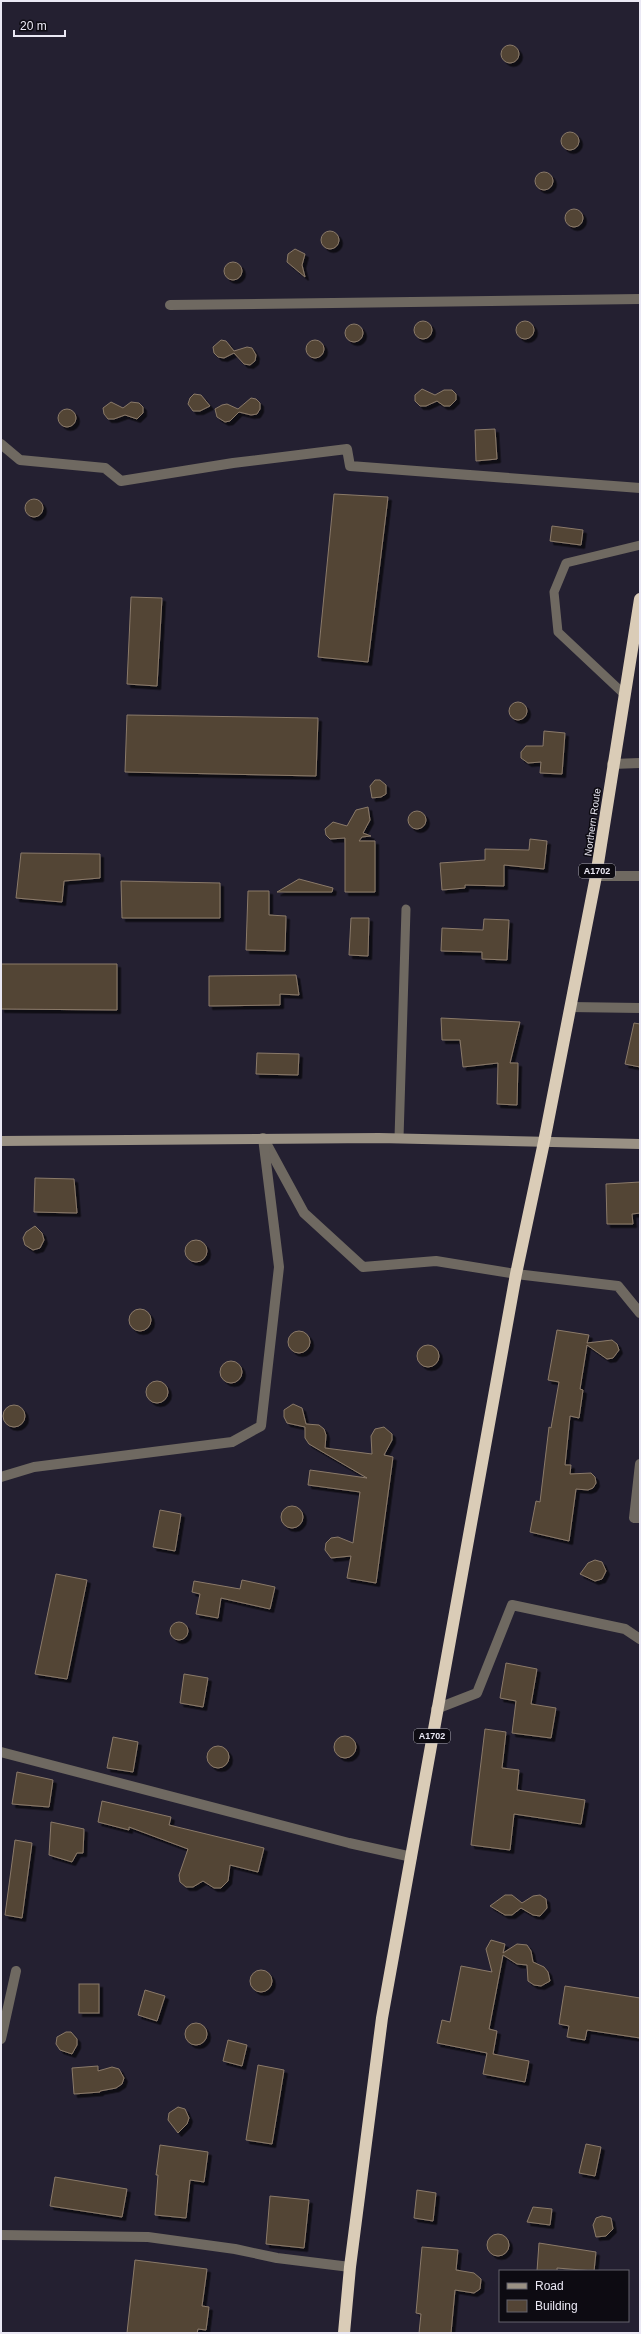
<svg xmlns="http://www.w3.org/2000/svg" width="641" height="2334" font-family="Arial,sans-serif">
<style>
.building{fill:#534435;stroke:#8a7a69;filter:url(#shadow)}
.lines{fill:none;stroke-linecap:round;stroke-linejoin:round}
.lane{stroke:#6f6961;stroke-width:9}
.street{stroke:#6f6961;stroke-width:10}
.secondary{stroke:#9a9184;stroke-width:10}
.highway{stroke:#daccb7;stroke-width:12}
.labels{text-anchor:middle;stroke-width:3;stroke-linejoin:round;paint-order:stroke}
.shield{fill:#0d0b12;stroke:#a8a6b0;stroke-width:1}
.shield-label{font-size:9px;font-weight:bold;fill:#eae8f4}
.street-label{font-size:10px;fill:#eae8f4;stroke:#0d0b12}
</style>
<defs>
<filter id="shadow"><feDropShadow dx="3.5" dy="3.5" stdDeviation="0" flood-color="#0009"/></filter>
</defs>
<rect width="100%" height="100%" fill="#242031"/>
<g class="building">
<circle cx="510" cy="54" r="9"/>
<circle cx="570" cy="141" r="9"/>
<circle cx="544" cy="181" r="9"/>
<circle cx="574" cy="218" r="9"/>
<circle cx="330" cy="240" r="9"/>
<polygon points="295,249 305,254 302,265 305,277 287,262 288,254"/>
<circle cx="233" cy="271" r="9"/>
<circle cx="423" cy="330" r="9"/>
<circle cx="525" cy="330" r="9"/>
<circle cx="354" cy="333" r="9"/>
<polygon points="221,340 226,341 234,351 247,347 252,348 256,355 255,361 250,365 244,364 234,353 224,358 218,357 214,353 213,347"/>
<circle cx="315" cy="349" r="9"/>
<polygon points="422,389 435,395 444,390 452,390 456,394 456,400 450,406 444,406 437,401 426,406 420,406 415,401 415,395"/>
<polygon points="194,394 201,395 210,406 200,411 193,411 188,404 190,398"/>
<polygon points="251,398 256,399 260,403 260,409 257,414 251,415 239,412 230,421 225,422 217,417 215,409 222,405 227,404 238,409"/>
<polygon points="111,402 123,408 131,402 139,403 143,407 143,413 137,419 125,415 114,419 108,419 104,414 103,408"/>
<circle cx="67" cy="418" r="9"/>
<polygon points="495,429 497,459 476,461 475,430"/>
<polygon points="334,494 388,497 368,662 318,657"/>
<circle cx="34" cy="508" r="9"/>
<polygon points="552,526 583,530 581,545 550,541"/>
<polygon points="131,597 162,598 157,686 127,684"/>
<circle cx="518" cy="711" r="9"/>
<polygon points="127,715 318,718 316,776 125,772"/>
<polygon points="544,731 565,733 562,774 540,773 541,762 528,763 521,758 521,752 526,746 543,746"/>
<polygon points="375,780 380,780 386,785 386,794 381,797 372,798 370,786"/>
<polygon points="368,807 370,820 363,833 371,836 362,837 359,841 375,841 375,892 345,892 345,838 330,839 326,835 325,829 333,822 347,826 356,810"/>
<circle cx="417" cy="820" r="9"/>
<polygon points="530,839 547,841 544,869 504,865 504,886 465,885 465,888 442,890 440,863 485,860 485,849 529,850"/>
<polygon points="21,853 100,854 100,878 64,881 62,902 16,898"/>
<polygon points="299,879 333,888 332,892 277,892"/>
<polygon points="121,881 220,883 220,918 122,918"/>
<polygon points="248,891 269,891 269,915 286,916 285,951 246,950"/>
<polygon points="351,918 369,918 368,956 349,955"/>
<polygon points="484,919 509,920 507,960 482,959 482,952 441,951 442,928 483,930"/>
<polygon points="1,964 117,964 117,1010 1,1009"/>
<polygon points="296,975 299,995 280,994 280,1005 209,1006 209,976"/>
<polygon points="441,1018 520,1022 510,1063 518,1063 517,1105 497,1104 498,1063 463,1067 460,1040 442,1040"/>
<polygon points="634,1023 640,1024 640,1067 625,1064"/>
<polygon points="257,1053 299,1054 298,1075 256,1074"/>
<polygon points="35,1178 74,1179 77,1213 34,1212"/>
<polygon points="640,1182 640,1213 632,1214 633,1224 607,1224 606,1184"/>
<polygon points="35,1226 42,1233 44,1240 40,1248 33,1250 25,1245 23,1238 26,1232"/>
<circle cx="196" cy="1251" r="11"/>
<circle cx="140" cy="1320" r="11"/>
<polygon points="557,1330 589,1335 587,1343 612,1340 617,1344 619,1350 613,1358 607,1359 587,1345 580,1389 583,1390 579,1418 570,1416 565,1465 571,1465 570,1474 591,1473 595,1477 596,1483 593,1488 588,1490 576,1489 569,1541 530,1532 536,1501 540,1502 549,1427 551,1428 559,1382 548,1380"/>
<circle cx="299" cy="1342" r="11"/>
<circle cx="428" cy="1356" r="11"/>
<circle cx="231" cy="1372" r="11"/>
<circle cx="157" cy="1392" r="11"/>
<polygon points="293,1404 302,1408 306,1424 319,1425 324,1429 326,1435 325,1448 372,1454 371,1436 375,1429 384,1427 392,1434 392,1440 384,1455 393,1457 376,1583 347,1578 351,1556 331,1558 325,1550 326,1543 331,1538 338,1537 353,1543 360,1492 308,1485 310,1470 367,1478 309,1444 305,1438 305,1427 287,1423 284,1417 284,1410"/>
<circle cx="14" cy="1416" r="11"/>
<circle cx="292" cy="1517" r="11"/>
<polygon points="160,1510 181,1514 175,1551 153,1547"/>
<polygon points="595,1560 602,1562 606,1571 602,1579 595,1581 580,1574 588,1563"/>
<polygon points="56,1574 87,1580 67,1679 35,1674"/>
<polygon points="242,1580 275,1587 270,1609 221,1598 218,1618 196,1614 200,1594 192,1592 194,1581 240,1589"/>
<circle cx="179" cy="1631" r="9"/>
<polygon points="506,1663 537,1669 531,1704 556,1708 551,1738 512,1733 516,1701 500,1698"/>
<polygon points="184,1674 208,1678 203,1707 180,1703"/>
<polygon points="485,1729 506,1732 502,1768 519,1770 517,1790 585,1800 581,1824 514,1814 510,1850 471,1845"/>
<circle cx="345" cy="1747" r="11"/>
<polygon points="113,1737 138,1742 133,1772 107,1768"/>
<circle cx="218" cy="1757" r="11"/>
<polygon points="17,1772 53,1780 49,1807 12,1804"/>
<polygon points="102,1801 171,1817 169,1825 264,1848 258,1872 230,1865 228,1881 221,1888 214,1888 203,1881 193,1887 186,1887 180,1882 179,1875 188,1849 129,1827 129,1830 98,1822"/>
<polygon points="51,1822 84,1829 83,1853 77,1853 72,1862 49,1855"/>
<polygon points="15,1840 32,1843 22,1918 5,1915"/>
<polygon points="505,1895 512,1895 522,1903 533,1896 540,1895 546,1899 547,1908 540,1916 533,1915 521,1908 512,1915 505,1915 490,1906"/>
<polygon points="491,1940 505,1944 503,1953 517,1944 527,1945 531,1951 533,1962 544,1967 548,1972 550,1981 541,1986 534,1985 528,1981 527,1965 517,1964 503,1955 489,2029 497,2031 493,2054 529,2061 525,2082 483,2074 487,2053 437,2043 442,2020 450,2022 461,1966 492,1972 486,1949"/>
<circle cx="261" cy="1981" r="11"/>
<rect x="79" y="1984" width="20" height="29"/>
<polygon points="565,1986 640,1998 640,2038 587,2030 585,2040 567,2037 569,2026 559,2024"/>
<polygon points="145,1990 165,1996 157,2021 138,2015"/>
<circle cx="196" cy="2034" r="11"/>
<polygon points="66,2032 71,2032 77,2039 77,2045 72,2054 60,2050 56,2044 57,2037"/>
<polygon points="228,2040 247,2045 242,2066 223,2061"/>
<polygon points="258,2065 284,2070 272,2144 246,2140"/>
<polygon points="98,2066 98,2071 112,2067 119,2069 124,2078 122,2084 116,2088 100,2091 100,2092 74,2094 72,2068"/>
<polygon points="178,2107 185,2109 189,2118 187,2124 178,2133 168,2120 169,2113"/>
<polygon points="586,2144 601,2147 595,2176 579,2173"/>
<polygon points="160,2145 208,2152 204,2182 190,2180 186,2218 155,2215 158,2175 156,2175"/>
<polygon points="55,2177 127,2189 122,2217 50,2206"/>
<polygon points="417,2190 436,2193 433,2221 414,2218"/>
<polygon points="270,2196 309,2200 304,2248 266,2244"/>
<polygon points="533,2207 552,2209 550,2225 527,2222"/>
<polygon points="602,2216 611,2218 613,2229 606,2236 596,2237 593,2225 596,2218"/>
<circle cx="498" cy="2245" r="11"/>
<polygon points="539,2243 596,2252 594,2271 557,2268 557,2271 537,2271"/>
<polygon points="422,2247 458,2250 456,2270 474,2273 481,2279 480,2289 474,2293 455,2290 451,2333 419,2333 421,2314 416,2313"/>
<polygon points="135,2260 207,2269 202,2306 209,2307 206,2330 198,2329 197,2333 127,2333"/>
</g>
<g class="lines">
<g class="lane">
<polyline points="624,694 558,632 554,592 566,563 640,545"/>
<polyline points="399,1138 406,909"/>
</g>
<g class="street">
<polyline points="170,305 640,299"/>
<polyline points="1,444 20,460 105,468 121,481 233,463 347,449 350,466 640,488"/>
<polyline points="612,764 640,763"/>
<polyline points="596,876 640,876"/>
<polyline points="570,1007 640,1008"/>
<polyline points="266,1143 304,1213 363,1267 436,1261 516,1274 618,1286 640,1313"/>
<polyline points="640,1464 634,1518 640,1518"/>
<polyline points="1,1477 34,1467 232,1442 261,1426 279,1267 263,1138"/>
<polyline points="436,1709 477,1693 512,1605 625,1629 640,1639"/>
<polyline points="1,1752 349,1843 412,1857"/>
<polyline points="1,2039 16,1971"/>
<polyline points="1,2235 148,2237 235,2249 277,2258 350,2267"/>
</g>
<polyline class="secondary" points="1,1141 379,1138 640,1144"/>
<polyline class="highway" points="344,2333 350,2267 382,2018 516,1274 544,1142 596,876 640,599"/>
</g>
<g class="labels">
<g class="shield">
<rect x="579" y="864" width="36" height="14" rx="3"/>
<rect x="414" y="1729" width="36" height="14" rx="3"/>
</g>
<g class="shield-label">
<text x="597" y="874">A1702</text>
<text x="432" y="1739">A1702</text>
</g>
<g class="street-label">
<text transform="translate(592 822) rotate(-82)" y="4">Northern Route</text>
</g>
</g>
<rect width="641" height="2334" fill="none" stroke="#eae8f4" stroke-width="4"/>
<rect x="499" y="2270" width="130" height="52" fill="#0d0b12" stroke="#65636c"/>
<rect x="507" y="2283" width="20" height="6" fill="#9a9184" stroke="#65636c"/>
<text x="535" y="2290" font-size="12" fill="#eae8f4">Road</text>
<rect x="507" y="2300" width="20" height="12" fill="#534435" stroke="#65636c"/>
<text x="535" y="2310" font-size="12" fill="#eae8f4">Building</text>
<path d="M14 30v6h51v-6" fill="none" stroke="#eae8f4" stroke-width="2"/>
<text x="20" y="30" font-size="12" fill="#eae8f4" stroke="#0d0b12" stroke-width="3" paint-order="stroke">20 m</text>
</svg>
